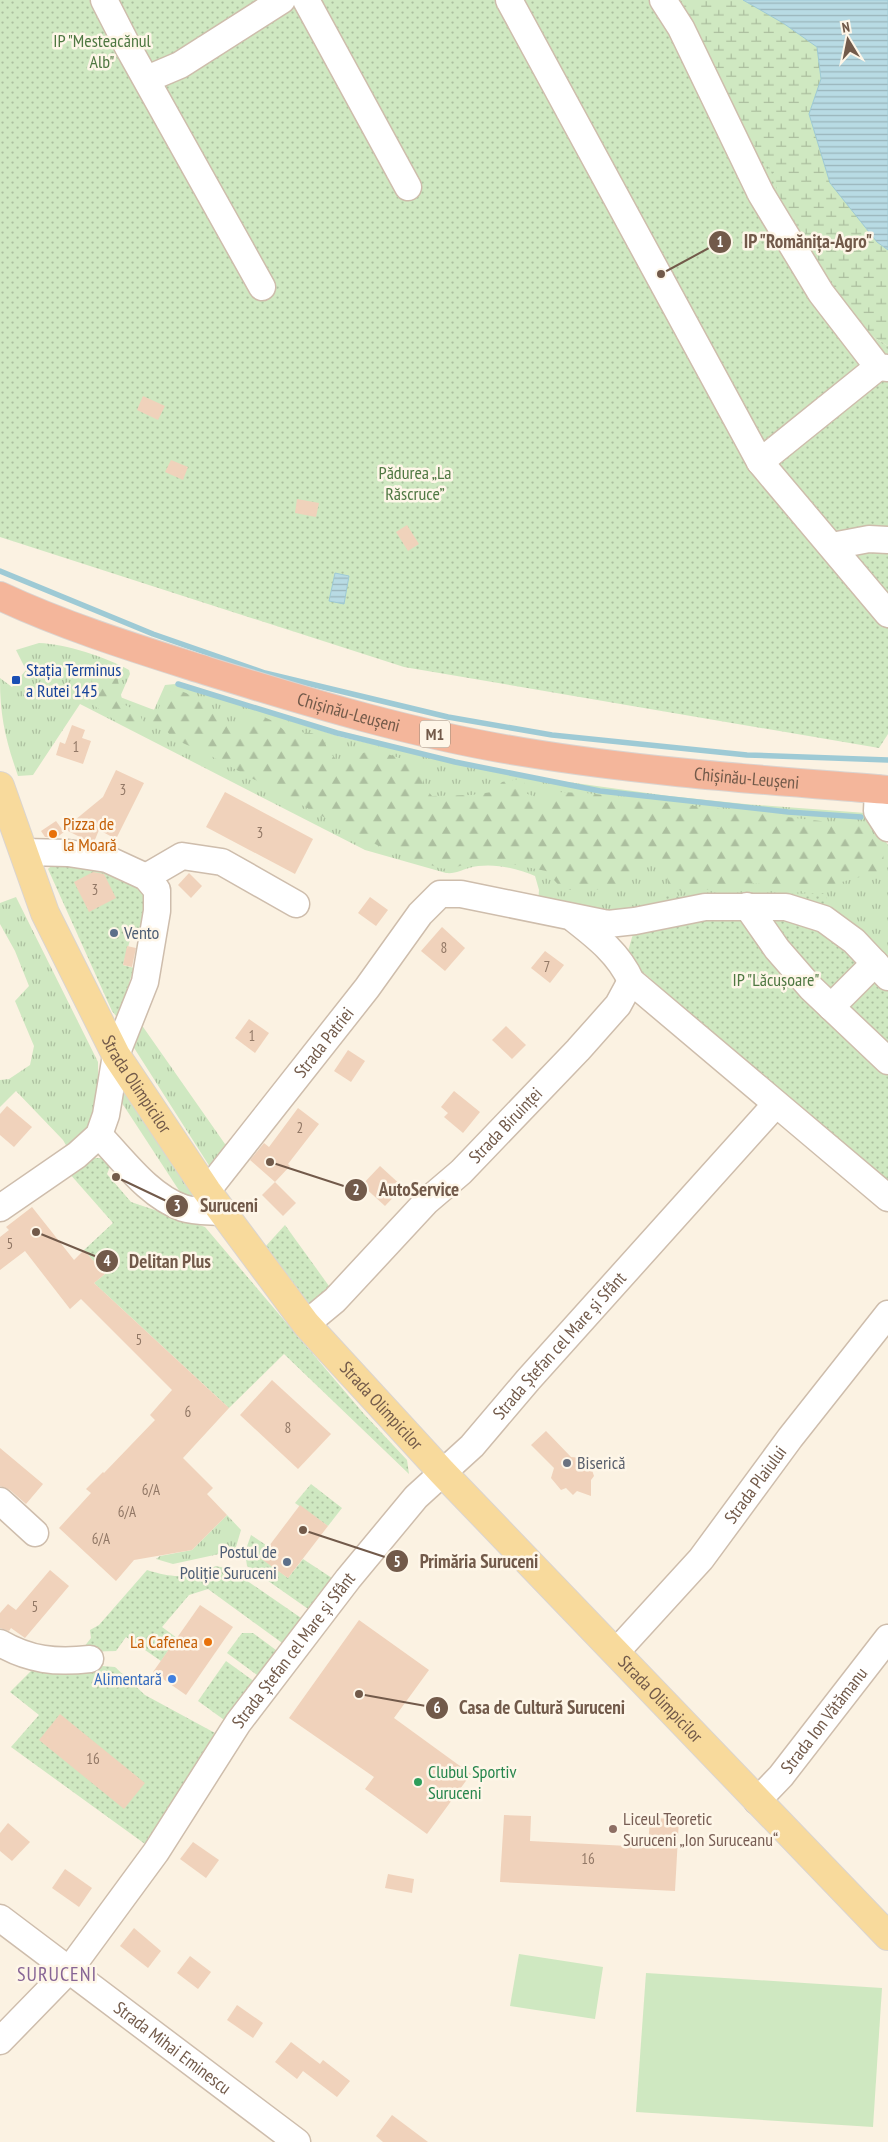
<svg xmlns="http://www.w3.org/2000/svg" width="888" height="2142" font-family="'PT Sans Narrow',sans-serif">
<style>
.grass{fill:url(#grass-tufts)}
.forest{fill:url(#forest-firs)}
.wetland{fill:url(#wetland-marsh)}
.park{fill:url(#park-dots)}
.pitch{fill:#cfe8c1}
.water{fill:url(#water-rules);stroke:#9ecad5}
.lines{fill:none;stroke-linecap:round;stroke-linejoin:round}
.stream{stroke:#9ecad5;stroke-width:5.5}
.building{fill:#f0d2bb}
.minor-casing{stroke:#cebdac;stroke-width:29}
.major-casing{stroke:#dad4d0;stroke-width:30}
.highway-casing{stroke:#dad4d0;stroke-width:30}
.minor{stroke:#fff;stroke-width:26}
.major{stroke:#f8da9c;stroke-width:28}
.highway{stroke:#f4b69b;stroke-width:28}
.transit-dot{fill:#1a4fb4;stroke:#fef6e8;stroke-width:2}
.food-dot{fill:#e8710a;stroke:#fef6e8;stroke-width:2}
.service-dot{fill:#5c6f8a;stroke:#fef6e8;stroke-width:2}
.worship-dot{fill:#6b7280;stroke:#fef6e8;stroke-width:2}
.shop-dot{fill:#3f7fe0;stroke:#fef6e8;stroke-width:2}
.leisure-dot{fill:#2e9e5b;stroke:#fef6e8;stroke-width:2}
.education-dot{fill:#8d6e63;stroke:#fef6e8;stroke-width:2}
.labels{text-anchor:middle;stroke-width:5;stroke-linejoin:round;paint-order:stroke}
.number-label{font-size:15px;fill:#927866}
.shield{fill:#fef6e8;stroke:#9c8979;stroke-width:1}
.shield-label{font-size:16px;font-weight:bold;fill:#725a4a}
.park-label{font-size:18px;fill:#4f7842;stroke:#fef6e8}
.transit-label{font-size:18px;fill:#164399;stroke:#fef6e8;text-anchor:start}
.street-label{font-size:18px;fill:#725a4a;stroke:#fef6e8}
.food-label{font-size:18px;fill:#c56008;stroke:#fef6e8;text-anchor:start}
.service-label{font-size:18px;fill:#4e5e75;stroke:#fef6e8;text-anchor:start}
.worship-label{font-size:18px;fill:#5b616d;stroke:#fef6e8;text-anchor:start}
.shop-label{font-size:18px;fill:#366cbe;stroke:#fef6e8;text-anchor:end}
.leisure-label{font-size:18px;fill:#27864d;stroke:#fef6e8;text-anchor:start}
.education-label{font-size:18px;fill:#785e54;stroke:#fef6e8;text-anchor:start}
.quarter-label{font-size:20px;letter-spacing:1px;fill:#876595;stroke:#fef6e8}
.leader{fill:none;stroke:#725a4a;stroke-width:2}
.callout-dot{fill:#725a4a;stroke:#fef6e8;stroke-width:2}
.mark-label{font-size:15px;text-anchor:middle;font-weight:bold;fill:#fff}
.callout-label{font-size:19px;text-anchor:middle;font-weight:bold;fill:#725a4a;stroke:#fef6e8;stroke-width:5;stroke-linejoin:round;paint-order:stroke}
</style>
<defs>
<pattern id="grass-tufts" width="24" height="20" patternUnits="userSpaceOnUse" patternTransform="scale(1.25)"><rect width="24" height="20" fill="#cfe8c1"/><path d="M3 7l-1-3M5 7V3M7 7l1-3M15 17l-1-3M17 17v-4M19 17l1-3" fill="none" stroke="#acbf9f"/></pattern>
<pattern id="forest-firs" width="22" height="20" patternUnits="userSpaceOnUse" patternTransform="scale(1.25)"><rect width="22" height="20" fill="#cfe8c1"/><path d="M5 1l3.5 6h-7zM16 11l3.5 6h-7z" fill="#acbf9f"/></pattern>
<pattern id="wetland-marsh" width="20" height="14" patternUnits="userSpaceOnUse" patternTransform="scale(1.25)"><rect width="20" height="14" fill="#cfe8c1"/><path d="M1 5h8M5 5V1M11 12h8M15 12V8" fill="none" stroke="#acbf9f"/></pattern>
<pattern id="park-dots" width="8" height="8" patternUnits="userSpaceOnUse" patternTransform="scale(1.25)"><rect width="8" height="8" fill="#cfe8c1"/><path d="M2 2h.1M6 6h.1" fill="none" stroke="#acbf9f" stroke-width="1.8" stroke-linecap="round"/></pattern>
<pattern id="water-rules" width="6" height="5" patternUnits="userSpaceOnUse" patternTransform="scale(1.25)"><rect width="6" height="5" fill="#b8dbe4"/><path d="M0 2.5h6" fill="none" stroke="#9ab5bb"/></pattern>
</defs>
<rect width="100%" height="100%" fill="#fbf2e2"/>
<g class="grass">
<path d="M39 643C66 644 106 657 129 670L130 674 120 697 154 710 165 685 175 684 341 737 502 773 669 796 745 804 866 813 888 845V967L632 919 538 904 539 890 535 876C517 868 490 862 469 868 461 870 456 874 446 873L365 850 80 704 33 775 18 776C6 741 0 717 0 680V678L12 687 26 670 16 650Z"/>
<polygon points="16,897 98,1062 98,1100 87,1130 67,1147 63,1140 16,1091 0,1107 0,1080 9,1079 30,1065 34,1046 15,1001 29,986 15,951 0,924 0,903"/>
<polygon points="141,1024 225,1144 235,1140 210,1167 129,1040"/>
<polygon points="122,1084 195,1198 182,1195 120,1100"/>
<polygon points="227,1515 241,1530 233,1557 219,1554 173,1564 156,1559 160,1556 192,1550"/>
</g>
<g class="forest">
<polygon points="106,663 115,667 123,704 139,712 144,725 140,728 116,721 92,704 91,667"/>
<path d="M171 691C176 691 182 691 186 693 207 704 224 731 249 726L250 711 273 721 285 731 322 734 328 751 340 763 358 759 363 753 373 749 414 763 423 773V785L432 796 471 795 492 792 502 782 524 778 525 793 546 801 557 792 586 793 862 826C877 837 888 852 882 871L827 886 733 883 717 889 681 891 668 884 665 861 657 854 634 865 637 873 624 889 563 890 546 871 502 862 484 860 448 869 439 868 381 847 346 829 209 755 172 738 162 724 148 721 145 709 158 710 165 692Z"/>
</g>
<polygon class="wetland" points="678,0 767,0 820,29 888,229 888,346 864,331 787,226 721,96"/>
<g class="park">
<polygon points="0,0 678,0 721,96 773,174 787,226 864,331 888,346 888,734 879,748 404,667 0,537"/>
<polygon points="55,862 79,863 131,881 144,893 147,901 141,934 132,933 123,965 134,968 129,983 133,1000 123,1015 116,1016 112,1011 48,869"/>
<polygon points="825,893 831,915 888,963 888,1180 780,1090 684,1015 651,979 626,958 633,934 666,896"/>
<polygon points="93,1158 110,1158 111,1164 107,1174 131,1202 205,1227 364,1414 407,1460 409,1474 284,1354 229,1408 94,1283 105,1274 84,1250 113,1223 69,1173"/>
<polygon points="285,1225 334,1293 312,1309 265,1247"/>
<polygon points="311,1484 342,1508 328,1526 295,1503"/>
<polygon points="251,1535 269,1547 261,1558 288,1578 303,1559 335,1580 311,1611 247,1566 245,1552"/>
<path d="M216 1566 230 1569 304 1620 285 1645 208 1589 189 1595 162 1627 177 1638 161 1661 126 1637 116 1651 80 1652 91 1638 90 1630 99 1625 147 1570C176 1579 188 1578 216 1566Z"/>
<polygon points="242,1633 253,1633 280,1653 261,1678 227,1653"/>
<polygon points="226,1661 255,1682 227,1722 198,1701"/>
<polygon points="89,1665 115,1667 145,1695 215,1733 145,1844 11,1747 39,1715 10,1692 35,1667"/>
</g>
<g class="pitch">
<polygon points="519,1954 603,1967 595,2019 510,2006"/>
<polygon points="646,1973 882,1988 873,2127 636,2112"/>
</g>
<g class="water">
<polygon points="743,0 888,0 888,250 877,242 830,183 809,114 821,79 817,47 783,23"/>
<polygon points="335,573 349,576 344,604 329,601"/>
</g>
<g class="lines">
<g class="stream">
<polyline points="0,571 153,634 265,673 448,717 552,735 747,755 888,760"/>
<polyline points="178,684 337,733 455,762 600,791 788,812 861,817"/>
</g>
</g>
<g class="building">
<polygon points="143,396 165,406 158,420 137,410"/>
<polygon points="171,460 188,467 183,480 165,472"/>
<polygon points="297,499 319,503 316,517 295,513"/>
<polygon points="407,525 419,544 408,551 396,532"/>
<polygon points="72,725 85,730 82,738 91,741 83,764 56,755 60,742 65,744"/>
<polygon points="116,770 144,783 116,839 99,830 94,842 88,841 64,829 103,797"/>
<polygon points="225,792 313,839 295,874 206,827"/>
<polygon points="56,821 64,832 56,838 45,837 41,831"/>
<polygon points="93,872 104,874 116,898 89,912 74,882"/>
<polygon points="189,873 202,886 191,898 178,885"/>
<polygon points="370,897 388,910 376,926 358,913"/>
<polygon points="442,927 465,948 445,971 421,951"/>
<polygon points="127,946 136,948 132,967 123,965"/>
<polygon points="545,951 564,965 550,983 531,968"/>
<polygon points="249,1019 269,1033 255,1053 235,1038"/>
<polygon points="506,1026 526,1045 512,1059 492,1040"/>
<polygon points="348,1050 365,1061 351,1082 334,1071"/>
<polygon points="454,1091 480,1112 463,1133 444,1117 448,1113 441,1107"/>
<polygon points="7,1106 32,1127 14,1147 0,1135 0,1114"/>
<polygon points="298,1108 319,1124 288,1164 290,1166 275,1182 250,1160 264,1143 269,1147"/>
<polygon points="380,1166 403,1187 385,1206 362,1185"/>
<polygon points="275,1182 296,1203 283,1216 262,1195"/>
<polygon points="32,1207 74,1260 84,1250 105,1274 94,1283 229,1408 183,1458 213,1488 207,1494 227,1515 192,1550 134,1560 116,1581 59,1528 91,1493 86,1489 103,1472 104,1473 155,1420 150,1415 172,1390 81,1299 70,1309 25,1251 0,1270 0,1237 9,1230 6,1227"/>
<polygon points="272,1380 331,1434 298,1469 240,1415"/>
<polygon points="546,1431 571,1457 582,1458 591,1467 594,1476 591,1480 591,1496 577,1491 573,1495 566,1488 561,1490 551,1478 554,1468 531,1445"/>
<polygon points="0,1448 43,1484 26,1504 10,1490 0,1486"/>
<polygon points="300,1505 328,1526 288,1578 260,1558"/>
<polygon points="50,1570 69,1586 25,1638 11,1628 9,1631 0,1628 0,1613 8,1604 16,1610"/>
<polygon points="200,1605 233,1627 186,1695 153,1672"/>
<polygon points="359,1620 429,1670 394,1718 471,1774 427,1834 365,1789 374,1777 289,1718"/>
<polygon points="60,1714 145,1783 124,1809 39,1740"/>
<polygon points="504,1815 531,1816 530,1841 648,1847 650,1818 679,1819 675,1891 500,1882"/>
<polygon points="8,1823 30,1842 12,1861 0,1851 0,1833"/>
<polygon points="193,1842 219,1860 206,1878 180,1859"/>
<polygon points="65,1869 92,1888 79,1907 52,1888"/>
<polygon points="388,1874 414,1879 412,1893 385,1888"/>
<polygon points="134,1928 161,1951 148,1968 120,1946"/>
<polygon points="190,1956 211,1972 198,1989 177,1973"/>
<polygon points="237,2005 263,2023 253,2038 227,2020"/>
<polygon points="291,2042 320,2064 323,2060 350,2081 337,2097 303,2071 297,2079 275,2062"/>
<polygon points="392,2115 428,2142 383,2142 376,2136"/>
</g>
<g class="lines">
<defs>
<g id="minor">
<polyline points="104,0 129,49 262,287"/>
<polyline points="306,0 408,187"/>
<polyline points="509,0 760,462 888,614"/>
<polyline points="663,0 681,28 761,194 821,293 878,367 888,368"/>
<polyline points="147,79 180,65 282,0"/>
<polyline points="760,462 878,367"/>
<polyline points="832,546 869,539 888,540"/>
<polyline points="878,789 877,811 888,828"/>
<polyline points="146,877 182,856 222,862 296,904"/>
<polyline points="747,906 777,949 811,988 888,1061"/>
<path d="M574 919C597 937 619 954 631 981L888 1198"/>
<polyline points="831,1007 875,963"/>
<path d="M99 1135C124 1161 149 1196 183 1208 195 1212 210 1211 222 1212"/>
<path id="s1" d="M207 1191 367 988 420 914 440 894H461L608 924 635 921 705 907H786L824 919 854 941 888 977"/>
<polyline points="0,1208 77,1155 99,1135 106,1115 116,1055 145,982 157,911 157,890 146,877 107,859 68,853 24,852"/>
<path id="s2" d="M306 1324 335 1300 427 1201 461 1172 578 1050 618 1005 631 981"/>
<polyline points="0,1501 35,1533"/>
<path d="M0 1643C29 1660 56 1663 90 1659"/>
<path id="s3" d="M616 1652 701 1559 790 1438 888 1314"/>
<path id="s4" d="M757 1801 781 1776 888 1638"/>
<path id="s5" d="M0 1918 297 2142"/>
<path id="s6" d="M0 2041 70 1969 156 1852 238 1723 348 1579 416 1497 472 1446 528 1380 776 1104"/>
</g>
<g id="major">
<path id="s7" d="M0 786 45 913 116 1055 207 1191 306 1324 442 1472 888 1936"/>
</g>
<g id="highway">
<path id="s8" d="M0 596C66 627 138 649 207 671 310 703 416 735 523 752 644 772 766 780 888 790"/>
</g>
</defs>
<use href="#minor" class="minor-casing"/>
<use href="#major" class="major-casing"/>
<use href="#highway" class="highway-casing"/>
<use href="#minor" class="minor"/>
<use href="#major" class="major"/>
<use href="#highway" class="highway"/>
</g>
<rect class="transit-dot" x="11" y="675" width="10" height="10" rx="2.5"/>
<g class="food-dot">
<circle cx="53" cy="834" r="5"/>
<circle cx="208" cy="1642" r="5"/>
</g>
<g class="service-dot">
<circle cx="114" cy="933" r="5"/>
<circle cx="287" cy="1562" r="5"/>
</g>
<circle class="worship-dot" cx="567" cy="1463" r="5"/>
<circle class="shop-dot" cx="172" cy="1679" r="5"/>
<circle class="leisure-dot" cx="418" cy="1782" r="5"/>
<circle class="education-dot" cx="613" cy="1829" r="5"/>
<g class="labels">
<g class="number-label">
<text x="76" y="752">1</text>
<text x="123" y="795">3</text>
<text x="260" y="838">3</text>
<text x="95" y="895">3</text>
<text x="444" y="953">8</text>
<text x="547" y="972">7</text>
<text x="252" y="1041">1</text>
<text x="300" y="1133">2</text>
<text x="10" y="1249">5</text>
<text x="139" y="1345">5</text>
<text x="188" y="1417">6</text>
<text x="288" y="1433">8</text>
<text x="151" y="1495">6/A</text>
<text x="127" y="1517">6/A</text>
<text x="101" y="1544">6/A</text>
<text x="35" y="1612">5</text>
<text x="93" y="1764">16</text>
<text x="588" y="1864">16</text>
</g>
<rect class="shield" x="420" y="720.5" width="30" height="27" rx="4"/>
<g class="shield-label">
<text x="435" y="740">M1</text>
</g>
<g class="park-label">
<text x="102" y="47">IP "Mesteacănul<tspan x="102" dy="21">Alb"</tspan></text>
<text x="415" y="479">Pădurea „La<tspan x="415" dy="21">Răscruce”</tspan></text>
<text x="776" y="986">IP "Lăcușoare"</text>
</g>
<g class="transit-label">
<text x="26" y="676">Stația Terminus<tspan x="26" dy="21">a Rutei 145</tspan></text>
</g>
<g class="street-label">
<text dy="6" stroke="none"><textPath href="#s8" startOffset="368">Chișinău-Leușeni</textPath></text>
<text dy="6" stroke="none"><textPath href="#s8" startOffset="772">Chișinău-Leușeni</textPath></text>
<text dy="6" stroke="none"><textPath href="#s1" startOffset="189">Strada Patriei</textPath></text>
<text dy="6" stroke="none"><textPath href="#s7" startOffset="329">Strada Olimpicilor</textPath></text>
<text dy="6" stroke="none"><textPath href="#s2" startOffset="282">Strada Biruinței</textPath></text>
<text dy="6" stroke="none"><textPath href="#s6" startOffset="895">Strada Ștefan cel Mare și Sfânt</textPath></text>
<text dy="6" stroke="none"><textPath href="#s7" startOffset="734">Strada Olimpicilor</textPath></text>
<text dy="6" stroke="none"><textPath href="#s3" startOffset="218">Strada Plaiului</textPath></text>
<text dy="6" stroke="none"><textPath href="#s6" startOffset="490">Strada Ștefan cel Mare și Sfânt</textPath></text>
<text dy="6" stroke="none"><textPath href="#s7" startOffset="1139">Strada Olimpicilor</textPath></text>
<text dy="6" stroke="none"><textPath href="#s4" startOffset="105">Strada Ion Vătămanu</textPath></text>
<text dy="6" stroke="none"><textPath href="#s5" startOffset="216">Strada Mihai Eminescu</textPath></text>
</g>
<g class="food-label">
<text x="63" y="830">Pizza de<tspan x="63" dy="21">la Moară</tspan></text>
<text x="198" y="1648" text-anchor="end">La Cafenea</text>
</g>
<g class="service-label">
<text x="124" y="939">Vento</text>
<text x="277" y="1558" text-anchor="end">Postul de<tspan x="277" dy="21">Poliție Suruceni</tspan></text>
</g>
<g class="worship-label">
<text x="577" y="1469">Biserică</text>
</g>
<g class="shop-label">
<text x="162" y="1685">Alimentară</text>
</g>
<g class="leisure-label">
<text x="428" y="1778">Clubul Sportiv<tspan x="428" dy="21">Suruceni</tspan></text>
</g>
<g class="education-label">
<text x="623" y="1825">Liceul Teoretic<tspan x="623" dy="21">Suruceni „Ion Suruceanu“</tspan></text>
</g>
<g class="quarter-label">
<text x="57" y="1981">SURUCENI</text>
</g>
</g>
<path class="leader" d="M661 274L720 242M270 1162L356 1190M116 1177L177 1206M36 1232L107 1261M303 1530L397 1561M359 1694L437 1708"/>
<g class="callout-dot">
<circle cx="661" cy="274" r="5"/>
<circle cx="270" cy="1162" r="5"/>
<circle cx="116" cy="1177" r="5"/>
<circle cx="36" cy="1232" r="5"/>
<circle cx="303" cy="1530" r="5"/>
<circle cx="359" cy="1694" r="5"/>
<circle cx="720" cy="242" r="12"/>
<circle cx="356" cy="1190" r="12"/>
<circle cx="177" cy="1206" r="12"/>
<circle cx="107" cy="1261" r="12"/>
<circle cx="397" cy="1561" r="12"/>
<circle cx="437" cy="1708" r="12"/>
</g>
<g class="mark-label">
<text x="720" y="247">1</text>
<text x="356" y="1195">2</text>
<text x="177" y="1211">3</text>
<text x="107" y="1266">4</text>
<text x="397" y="1567">5</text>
<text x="437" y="1713">6</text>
</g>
<g class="callout-label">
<text x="808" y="248">IP "Romănița-Agro"</text>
<text x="419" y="1196">AutoService</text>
<text x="229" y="1212">Suruceni</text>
<text x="170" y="1268">Delitan Plus</text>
<text x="479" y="1568">Primăria Suruceni</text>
<text x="542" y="1714">Casa de Cultură Suruceni</text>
</g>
<g transform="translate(848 40) rotate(350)" stroke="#fef6e8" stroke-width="4" paint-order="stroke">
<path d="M0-4L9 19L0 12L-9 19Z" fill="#725a4a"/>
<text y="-8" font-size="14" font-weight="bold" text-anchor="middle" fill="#725a4a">N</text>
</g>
</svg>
